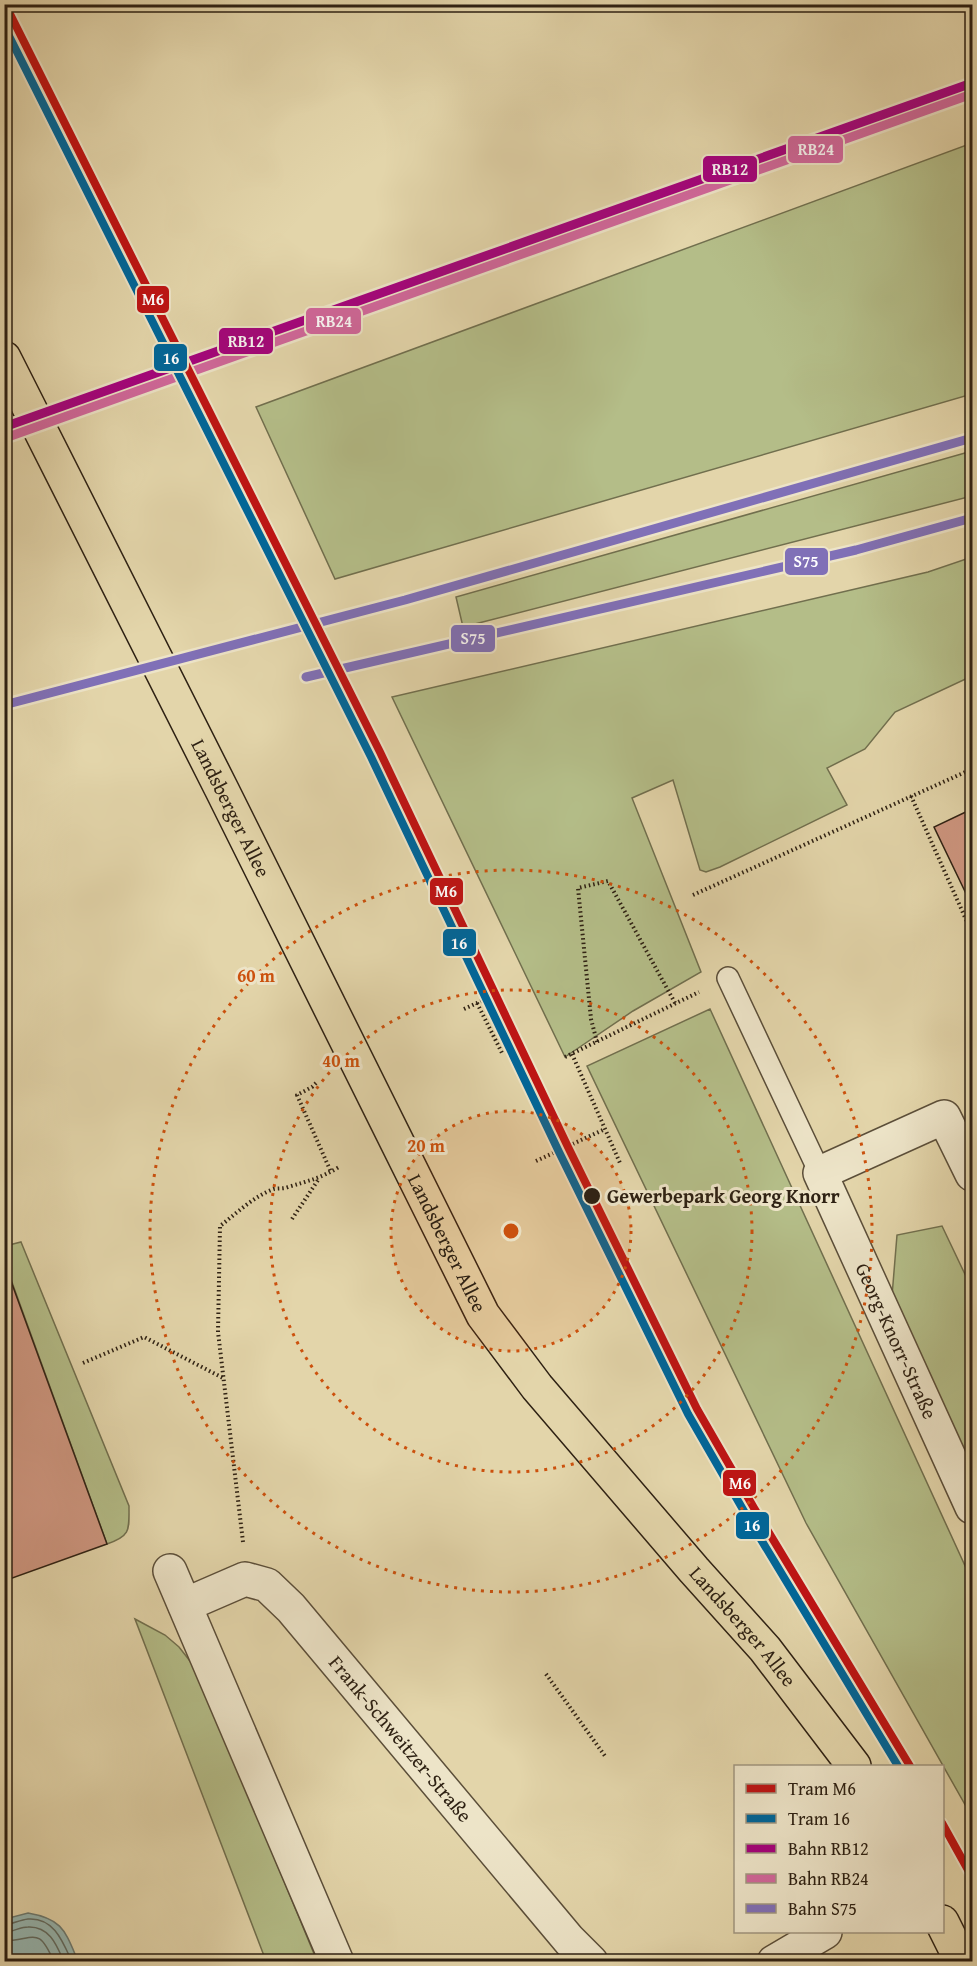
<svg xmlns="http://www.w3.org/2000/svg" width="977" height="1966" font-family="'Gentium Book Plus',serif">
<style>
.green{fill:#b4bd88;stroke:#716f4e;stroke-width:1.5}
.water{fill:#97b7b1;stroke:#6d7b72;stroke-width:1.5}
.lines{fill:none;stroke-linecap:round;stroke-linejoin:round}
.shore{stroke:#626c62;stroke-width:1.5}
.building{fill:#cf9781;stroke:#2e2113;stroke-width:1.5}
.service-casing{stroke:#5b4e39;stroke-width:24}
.minor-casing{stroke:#5b4e39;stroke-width:36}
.primary-casing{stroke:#2e2113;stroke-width:36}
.path{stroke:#2e2113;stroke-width:4;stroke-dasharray:1.5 3;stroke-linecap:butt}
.service{stroke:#ede4c8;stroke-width:21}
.minor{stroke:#ede4c8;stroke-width:33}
.primary{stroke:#e3d5aa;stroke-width:33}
.rail-1-casing{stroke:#ede4c8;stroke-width:14}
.rail-2-casing{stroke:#ede4c8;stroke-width:14}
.rail-3-casing{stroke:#ede4c8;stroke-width:14}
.rail-1{stroke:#a5027d;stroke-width:9}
.rail-2{stroke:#d1679b;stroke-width:9}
.rail-3{stroke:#8070b7;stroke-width:9}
.tram-1-casing{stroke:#ede4c8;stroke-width:12}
.tram-2-casing{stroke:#ede4c8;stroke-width:12}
.tram-1{stroke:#be1414;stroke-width:8}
.tram-2{stroke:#069;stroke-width:8}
.ring{fill:none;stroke:#cc510d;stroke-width:3;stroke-dasharray:3 6}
.stop-dot{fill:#2e2113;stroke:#ede4c8;stroke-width:2}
.labels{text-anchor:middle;stroke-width:6;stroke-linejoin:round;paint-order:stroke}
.street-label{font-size:20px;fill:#2e2113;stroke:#ede4c8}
.stop-label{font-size:20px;font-weight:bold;fill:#2e2113;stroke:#ede4c8;text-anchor:start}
.centre{fill:#cc510d;stroke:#ede4c8;stroke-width:3}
.ring-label{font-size:18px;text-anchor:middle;font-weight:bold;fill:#cc510d;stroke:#ede4c8;stroke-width:6;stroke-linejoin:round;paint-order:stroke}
.line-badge{stroke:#ede4c8;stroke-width:2}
.badge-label{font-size:16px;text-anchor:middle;font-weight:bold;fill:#fff}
</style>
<rect width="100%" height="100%" fill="#e3d5aa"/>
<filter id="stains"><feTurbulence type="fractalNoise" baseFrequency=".00333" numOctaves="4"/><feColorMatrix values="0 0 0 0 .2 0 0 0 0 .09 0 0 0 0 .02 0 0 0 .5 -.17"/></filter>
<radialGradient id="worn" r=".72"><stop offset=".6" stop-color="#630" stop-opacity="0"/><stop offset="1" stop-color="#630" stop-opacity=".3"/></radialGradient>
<g class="green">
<polygon points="972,143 972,394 335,579 256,407"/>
<polygon points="972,451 972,496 463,627 456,597"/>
<polygon points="972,557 972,676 895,712 865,749 827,768 847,805 720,867 706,872 700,870 673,780 632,798 701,972 633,1011 565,1057 392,697 928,572"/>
<polygon points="710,1009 972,1581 972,1817 806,1523 587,1066"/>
<polygon points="942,1226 972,1289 972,1471 892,1296 897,1235"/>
<path d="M21 1242 129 1506C129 1530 131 1536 107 1544L5 1263V1246Z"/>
<polygon points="135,1619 165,1635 179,1647 197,1670 317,1961 266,1961"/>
</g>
<path class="water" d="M28 1913C63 1919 65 1931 78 1961H5V1919Z"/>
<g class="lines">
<g class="shore">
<path d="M4 1925C12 1924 20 1920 28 1919 54 1917 63 1942 72 1962"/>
<path d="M4 1932C13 1932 20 1927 28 1927 50 1926 57 1946 64 1962"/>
<path d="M4 1941C35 1940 38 1925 54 1962"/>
</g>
</g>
<g class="building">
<polygon points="972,809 972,906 934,827"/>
<polygon points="8,1273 107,1544 4,1581 4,1274"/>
</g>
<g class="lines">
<defs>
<polyline id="service" points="728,978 820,1173"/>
<g id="minor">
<path id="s1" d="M972 1174 944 1117 820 1173 972 1507"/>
<polyline points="170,1571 337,1962"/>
<path id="s2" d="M185 1605 245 1579 267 1585 291 1608 569 1940 591 1962"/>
<polyline points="774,1962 825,1932"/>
</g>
<g id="primary">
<path id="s3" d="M4 358 222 790 483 1315 537 1387 694 1570 765 1649 854 1766"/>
<polyline points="942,1922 962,1962"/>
</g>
</defs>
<use href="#service" class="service-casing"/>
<use href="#minor" class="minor-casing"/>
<use href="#primary" class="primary-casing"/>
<g class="path">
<polyline points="911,796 972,933"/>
<polyline points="693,895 972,769"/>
<polyline points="477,1003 503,1055"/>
<polyline points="464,1009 486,999"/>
<polyline points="597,1042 591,1019 578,888 608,881 675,1003"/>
<polyline points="572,1054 620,1163"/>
<polyline points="565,1057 699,992"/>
<polyline points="316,1083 312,1087 297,1095 331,1172"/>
<polyline points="536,1161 605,1129"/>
<polyline points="292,1219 318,1180"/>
<polyline points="83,1363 144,1337 223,1378"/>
<path d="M243 1542 218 1332 220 1226C237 1213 254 1196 274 1189 279 1188 284 1189 288 1187 308 1181 321 1178 339 1167"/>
<polyline points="546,1674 605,1756"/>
</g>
<use href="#service" class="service"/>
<use href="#minor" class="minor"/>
<use href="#primary" class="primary"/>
<defs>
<polyline id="rail-1" points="4,427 972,83"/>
<polyline id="rail-2" points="8,437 972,94"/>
<g id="rail-3">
<polyline points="306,677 856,550 972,518"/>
<polyline points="4,705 405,600 972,438"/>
</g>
</defs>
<use href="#rail-1" class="rail-1-casing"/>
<use href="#rail-2" class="rail-2-casing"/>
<use href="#rail-3" class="rail-3-casing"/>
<use href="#rail-1" class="rail-1"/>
<use href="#rail-2" class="rail-2"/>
<use href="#rail-3" class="rail-3"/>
<defs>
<g id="tram-1">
<polyline points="5,4 380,752 568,1147 697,1409 754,1508 910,1766"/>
<polyline points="942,1823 972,1877"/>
</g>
<polyline id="tram-2" points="4,26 371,757 559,1152 688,1414 745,1513 898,1766"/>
</defs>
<use href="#tram-1" class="tram-1-casing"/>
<use href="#tram-2" class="tram-2-casing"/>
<use href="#tram-1" class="tram-1"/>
<use href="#tram-2" class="tram-2"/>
</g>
<circle cx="511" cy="1231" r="120" fill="#cc510d" fill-opacity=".12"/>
<g class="ring">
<circle cx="511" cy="1231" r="120"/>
<circle cx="511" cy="1231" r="241"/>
<circle cx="511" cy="1231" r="361"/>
</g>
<circle class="stop-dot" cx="592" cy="1196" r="9"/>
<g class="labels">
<g class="street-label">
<text dy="7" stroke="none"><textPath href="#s3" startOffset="504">Landsberger Allee</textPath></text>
<text dy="7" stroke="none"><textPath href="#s3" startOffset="990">Landsberger Allee</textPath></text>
<text dy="7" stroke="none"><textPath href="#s1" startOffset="384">Georg-Knorr-Straße</textPath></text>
<text dy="7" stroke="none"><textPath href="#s3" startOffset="1476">Landsberger Allee</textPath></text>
<text dy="7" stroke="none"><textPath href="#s2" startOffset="292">Frank-Schweitzer-Straße</textPath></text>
</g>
<g class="stop-label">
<text x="607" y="1203">Gewerbepark Georg Knorr</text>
</g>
</g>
<circle cx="511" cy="1231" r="9" class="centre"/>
<g class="ring-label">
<text x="256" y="982">60 m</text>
<text x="341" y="1067">40 m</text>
<text x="426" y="1152">20 m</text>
</g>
<g class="line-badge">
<rect x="787" y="135" width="57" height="29" rx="6" fill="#d1679b"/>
<rect x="702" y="155" width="56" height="28" rx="6" fill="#a5027d"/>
<rect x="136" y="285" width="34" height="29" rx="6" fill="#be1414"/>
<rect x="305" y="307" width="57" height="28" rx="6" fill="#d1679b"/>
<rect x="218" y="327" width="56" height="28" rx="6" fill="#a5027d"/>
<rect x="153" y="343" width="35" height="29" rx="6" fill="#069"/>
<rect x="784" y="547" width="45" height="29" rx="6" fill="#8070b7"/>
<rect x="450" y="624" width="46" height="29" rx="6" fill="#8070b7"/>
<rect x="429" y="877" width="35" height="29" rx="6" fill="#be1414"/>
<rect x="442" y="928" width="35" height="29" rx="6" fill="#069"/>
<rect x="722" y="1469" width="35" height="28" rx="6" fill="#be1414"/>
<rect x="735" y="1511" width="35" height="29" rx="6" fill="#069"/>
</g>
<g class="badge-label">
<text x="816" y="155">RB24</text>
<text x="730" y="175">RB12</text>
<text x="153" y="305">M6</text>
<text x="334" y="327">RB24</text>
<text x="246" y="347">RB12</text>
<text x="171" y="364">16</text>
<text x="806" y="567">S75</text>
<text x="473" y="644">S75</text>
<text x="446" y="897">M6</text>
<text x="459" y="949">16</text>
<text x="740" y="1489">M6</text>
<text x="752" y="1531">16</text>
</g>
<rect width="977" height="1966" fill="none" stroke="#e3d5aa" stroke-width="24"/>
<rect x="6" y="6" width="965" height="1954" fill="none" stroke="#2e2113" stroke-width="3"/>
<rect x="12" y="12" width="953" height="1942" fill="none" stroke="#2e2113" stroke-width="1.5"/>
<rect x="734" y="1765" width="210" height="168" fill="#ede4c8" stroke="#a19680" stroke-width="1.5"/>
<rect x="746" y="1784" width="30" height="9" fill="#be1414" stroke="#a19680" stroke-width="1.5"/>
<text x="788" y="1795" font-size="18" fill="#2e2113">Tram M6</text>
<rect x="746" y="1814" width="30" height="9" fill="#006699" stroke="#a19680" stroke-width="1.5"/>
<text x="788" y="1825" font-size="18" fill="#2e2113">Tram 16</text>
<rect x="746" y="1844" width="30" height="9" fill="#a5027d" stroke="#a19680" stroke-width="1.5"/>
<text x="788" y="1855" font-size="18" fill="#2e2113">Bahn RB12</text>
<rect x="746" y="1874" width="30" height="9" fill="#d1679b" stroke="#a19680" stroke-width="1.5"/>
<text x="788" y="1885" font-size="18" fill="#2e2113">Bahn RB24</text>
<rect x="746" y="1904" width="30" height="9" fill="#8070b7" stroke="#a19680" stroke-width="1.5"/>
<text x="788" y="1915" font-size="18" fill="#2e2113">Bahn S75</text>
<rect width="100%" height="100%" filter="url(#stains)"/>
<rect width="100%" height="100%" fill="url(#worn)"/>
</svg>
